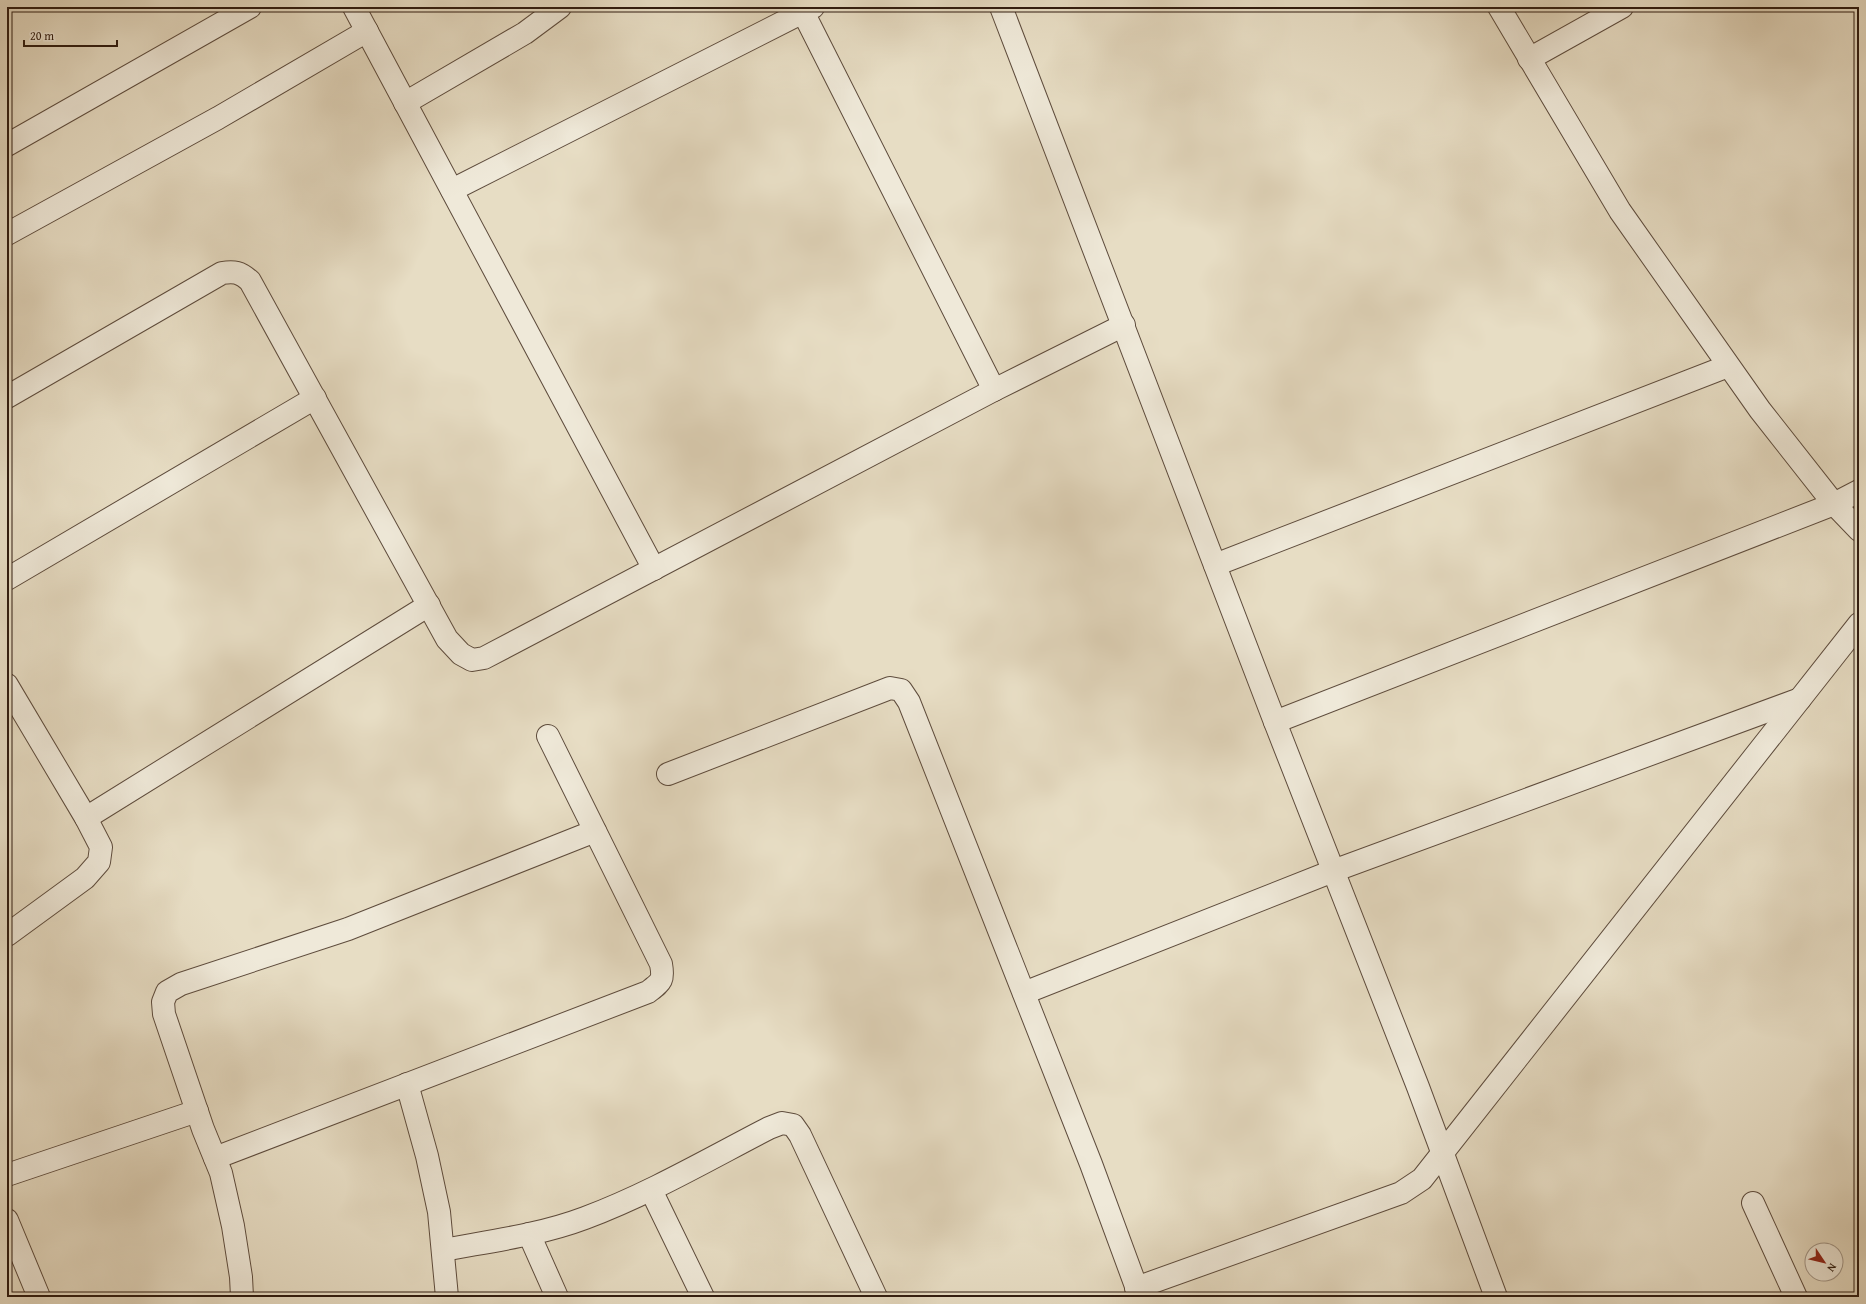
<svg xmlns="http://www.w3.org/2000/svg" width="1866" height="1304" font-family="'Gentium Book Plus',serif">
<style>
.lines{fill:none;stroke-linecap:round;stroke-linejoin:round}
.minor-casing{stroke:#5e4c3d;stroke-width:24}
.minor{stroke:#efe9d9;stroke-width:22}
</style>
<rect width="100%" height="100%" fill="#e7ddc4"/>
<filter id="stains"><feTurbulence type="fractalNoise" baseFrequency=".005" numOctaves="4"/><feColorMatrix values="0 0 0 0 .2 0 0 0 0 .09 0 0 0 0 .02 0 0 0 .5 -.17"/></filter>
<radialGradient id="worn" r=".72"><stop offset=".6" stop-color="#630" stop-opacity="0"/><stop offset="1" stop-color="#630" stop-opacity=".3"/></radialGradient>
<g class="lines">
<defs>
<g id="minor">
<polyline points="354,7 654,569"/>
<polyline points="1001,7 1275,722 1418,1087 1496,1297"/>
<polyline points="1499,7 1620,211 1760,410 1834,504 1859,530"/>
<polyline points="803,12 994,390"/>
<polyline points="1529,59 1622,7"/>
<polyline points="405,103 525,33 560,7"/>
<polyline points="7,145 250,7"/>
<polyline points="452,190 813,7"/>
<polyline points="7,234 218,118 367,31"/>
<path d="M7 397 222 273C234 271 240 272 250 281L447 639 461 654 472 660 484 658 994 390 1124 325"/>
<polyline points="1215,565 1728,366"/>
<polyline points="7,579 315,398"/>
<polyline points="7,685 86,818 101,847 99,862 85,878 7,935"/>
<polyline points="1275,722 1834,504 1859,491"/>
<polyline points="668,774 890,688 901,690 909,702 1091,1164 1140,1297"/>
<polyline points="86,818 429,605"/>
<polyline points="1024,993 1333,871 1800,699"/>
<polyline points="407,1084 427,1156 439,1212 447,1297"/>
<path d="M215 1158 648 992C661 982 664 981 661 964L548 736"/>
<polyline points="7,1175 197,1111"/>
<polyline points="651,1190 703,1297"/>
<polyline points="1753,1203 1796,1297"/>
<polyline points="7,1220 39,1297"/>
<polyline points="529,1234 557,1297"/>
<path d="M443 1250C491 1241 540 1235 585 1218 649 1194 709 1159 769 1128L782 1123 793 1125 800 1135 876 1297"/>
<polyline points="1136,1288 1401,1193 1422,1179 1859,624"/>
<polyline points="242,1297 241,1277 233,1226 221,1173 203,1129 164,1014 163,1002 167,992 181,984 348,929 595,831"/>
</g>
</defs>
<use href="#minor" class="minor-casing"/>
<use href="#minor" class="minor"/>
</g>
<rect width="1866" height="1304" fill="none" stroke="#e7ddc4" stroke-width="24"/>
<rect x="8" y="8" width="1850" height="1288" fill="none" stroke="#301c10" stroke-width="2"/>
<rect x="12" y="12" width="1842" height="1280" fill="none" stroke="#301c10"/>
<g transform="translate(1824 1262) rotate(125)"><circle r="19" fill="#efe9d9" stroke="#a39789"/>
<path d="M0-3L7 15L0 10L-7 15Z" fill="#8f2418"/>
<text y="-6" font-size="11" font-weight="bold" text-anchor="middle" fill="#301c10">N</text>
</g>
<path d="M24 40v6h93v-6" fill="none" stroke="#301c10" stroke-width="2"/>
<text x="30" y="40" font-size="12" fill="#301c10" stroke="#efe9d9" stroke-width="3" paint-order="stroke">20 m</text>
<rect width="100%" height="100%" filter="url(#stains)"/>
<rect width="100%" height="100%" fill="url(#worn)"/>
</svg>
